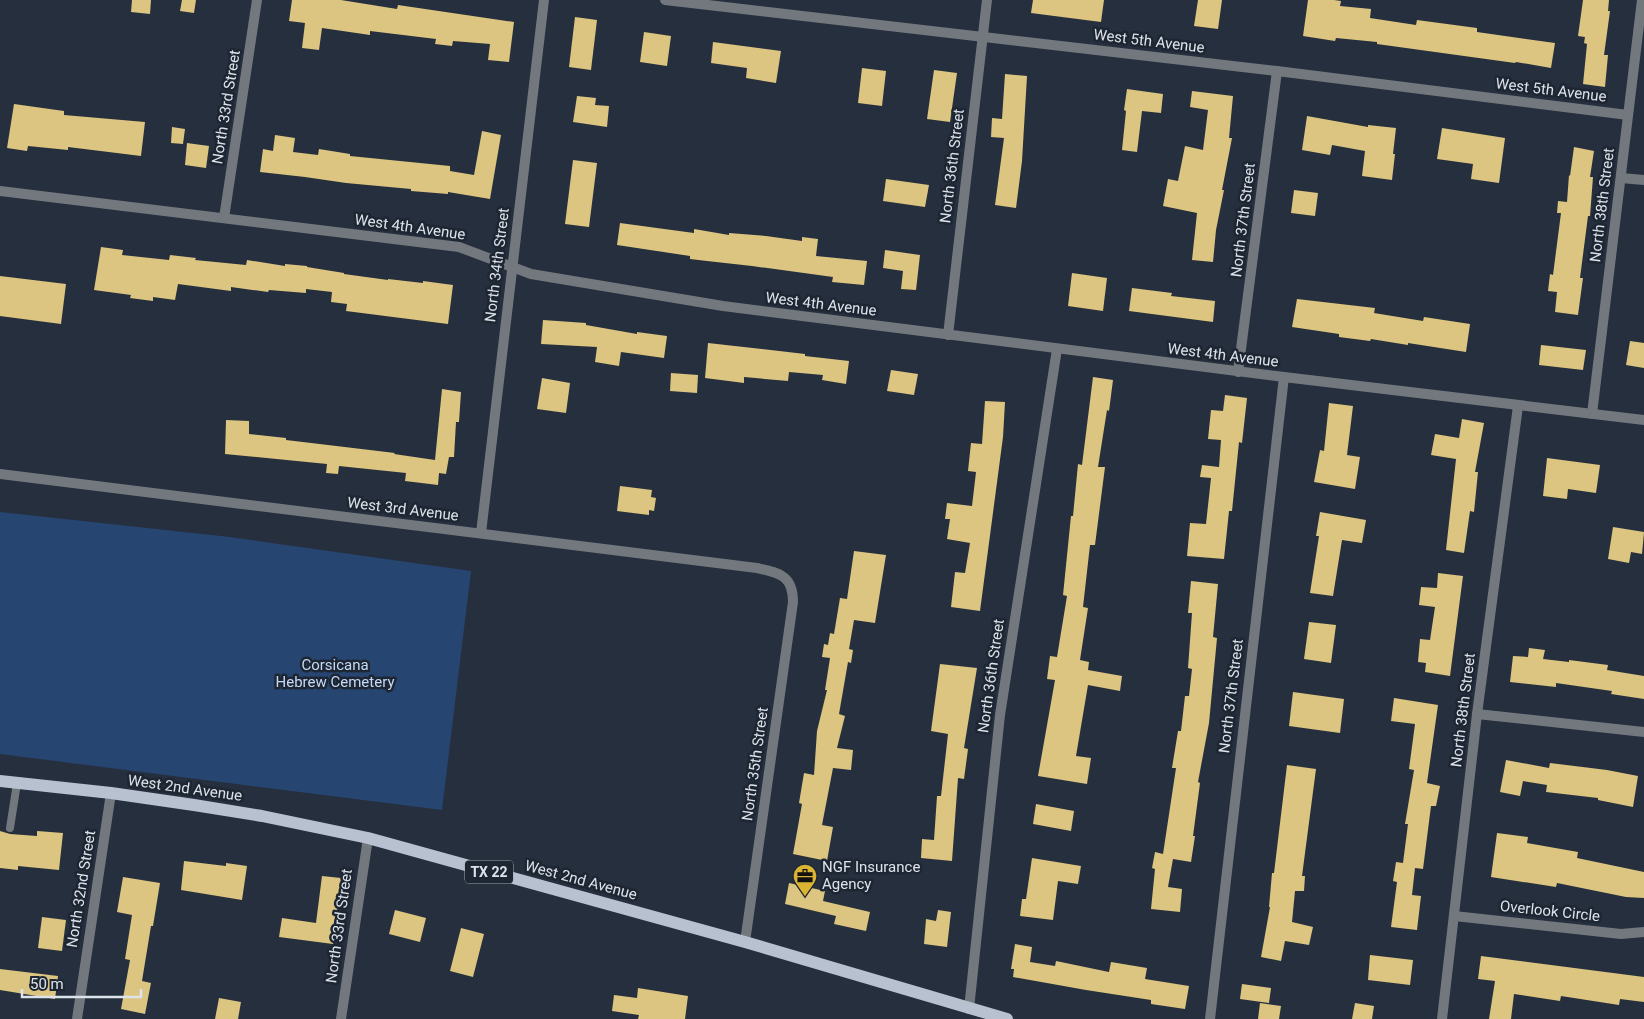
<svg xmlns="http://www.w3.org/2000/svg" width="1644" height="1019" font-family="Roboto,sans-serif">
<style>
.green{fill:#274571}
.building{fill:#dcc580}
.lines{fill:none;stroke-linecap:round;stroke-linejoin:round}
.lane{stroke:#73787f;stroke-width:8}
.street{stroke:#73787f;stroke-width:10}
.primary{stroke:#b7c1cf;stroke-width:12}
.labels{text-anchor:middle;stroke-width:5;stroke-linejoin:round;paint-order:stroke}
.shield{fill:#1d2632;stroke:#a3aab4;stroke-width:1}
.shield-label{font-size:14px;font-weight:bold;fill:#dde3eb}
.street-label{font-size:15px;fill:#dde3eb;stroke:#1d2632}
.park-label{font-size:15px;fill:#c3d9f7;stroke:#1d2632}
.poi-label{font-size:15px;fill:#dde3eb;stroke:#1d2632;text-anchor:start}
</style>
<rect width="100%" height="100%" fill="#262f3d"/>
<polygon class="green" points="0,512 230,537 471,571 442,810 0,754"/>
<g class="building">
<polygon points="132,0 151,0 150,14 131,12"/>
<polygon points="182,0 196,0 194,13 180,11"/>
<polygon points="292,0 341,0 397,9 398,5 514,22 509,62 488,60 490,44 453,41 452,46 435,44 436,39 370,31 370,35 322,28 319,50 302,48 305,23 289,21"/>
<polygon points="1033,0 1104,0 1101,22 1031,13"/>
<polygon points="1198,0 1222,0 1218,29 1194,26"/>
<polygon points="1308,0 1334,0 1341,1 1340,6 1371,9 1370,18 1416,25 1417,20 1477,28 1477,32 1555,43 1551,68 1516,62 1515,63 1377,44 1377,42 1336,38 1335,41 1303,36"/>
<polygon points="1583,0 1609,0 1608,11 1610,11 1604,55 1608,55 1605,87 1583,84 1587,44 1584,43 1585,37 1578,36"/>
<polygon points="575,17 597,20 591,70 569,67"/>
<polygon points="644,32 671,36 667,66 640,62"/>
<polygon points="713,42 781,51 776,83 746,78 747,68 711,63"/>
<polygon points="862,68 886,71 882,106 858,103"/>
<polygon points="934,70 957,73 950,122 927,119"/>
<polygon points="1005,74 1027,76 1022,161 1016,208 995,205 1004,138 991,137 992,118 1002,119"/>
<polygon points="1127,89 1163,94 1161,113 1142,111 1137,152 1122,150 1126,111 1124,110"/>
<polygon points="1192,91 1233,96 1229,138 1232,138 1222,190 1224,190 1216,230 1213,262 1192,260 1197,213 1163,206 1168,179 1178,181 1185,146 1203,150 1208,110 1190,107"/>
<polygon points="577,96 596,98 595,105 609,106 607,127 573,122"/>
<polygon points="14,104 64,111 64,115 145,122 141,156 68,147 68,150 28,146 27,151 7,148"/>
<polygon points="1307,116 1368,127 1368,125 1396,128 1393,154 1395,154 1392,180 1362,176 1365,151 1332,145 1330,155 1302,150"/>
<polygon points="172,127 185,129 183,144 171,143"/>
<polygon points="1442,128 1505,138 1499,183 1471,179 1473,164 1437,159"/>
<polygon points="482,131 501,135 490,199 448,192 448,194 411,191 411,189 346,183 305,177 260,172 263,149 273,151 275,135 295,138 293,152 318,155 319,149 350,154 350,156 450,166 450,171 474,175"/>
<polygon points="187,143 209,146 206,168 185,165"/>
<polygon points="1574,147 1594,151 1590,177 1593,177 1590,216 1588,216 1580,278 1583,278 1578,315 1555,312 1557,292 1548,291 1550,274 1553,275 1561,213 1557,213 1558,201 1567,202 1569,175 1570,176"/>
<polygon points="573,160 597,163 589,227 565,224"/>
<polygon points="886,179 929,185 925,207 883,201"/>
<polygon points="1294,190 1318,193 1315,216 1291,213"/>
<polygon points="620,223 694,233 694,229 729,235 729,233 766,236 802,241 802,237 818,239 816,256 867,261 864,285 832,282 833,277 752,266 707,261 690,259 690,256 617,245"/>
<polygon points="101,247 123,250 122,255 169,260 170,255 196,258 195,260 246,265 247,260 285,266 285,264 307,266 307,267 344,273 344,274 388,280 388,279 423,283 423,281 453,285 448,324 346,311 347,304 331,302 332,292 306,289 306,293 269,290 268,292 231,287 231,291 178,284 175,300 153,297 153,301 130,298 131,295 94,290"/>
<polygon points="885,250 920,255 916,290 901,289 903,271 883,268"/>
<polygon points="1072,273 1107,278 1103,311 1068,306"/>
<polygon points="0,276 66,284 61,324 0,316"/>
<polygon points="1132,288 1172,293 1171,296 1215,301 1213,322 1129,311"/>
<polygon points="1297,299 1375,308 1374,313 1423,321 1424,317 1470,324 1466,352 1408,343 1408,345 1371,339 1370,341 1339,337 1339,334 1292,327"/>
<polygon points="543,320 586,323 586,325 637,334 637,332 667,336 664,358 621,352 619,366 595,362 597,347 541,344"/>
<polygon points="1630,341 1644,343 1644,368 1626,365"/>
<polygon points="708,343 805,354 805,356 849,361 846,384 822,380 823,375 789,372 788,381 744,377 744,383 705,378"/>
<polygon points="1541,345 1586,350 1583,370 1539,365"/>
<polygon points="891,370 918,374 914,395 887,391"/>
<polygon points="671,373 698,375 697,393 670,391"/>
<polygon points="1093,377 1113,380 1109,411 1107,410 1098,467 1105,467 1095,545 1090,545 1083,607 1088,608 1080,660 1089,662 1088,670 1122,676 1120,691 1088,685 1076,756 1091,758 1087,784 1038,776 1055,680 1047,679 1050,656 1057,657 1067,596 1063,595 1071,516 1073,516 1078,464 1082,465"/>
<polygon points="542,378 570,383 566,413 537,409"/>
<polygon points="442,389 461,392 459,422 456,422 454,457 449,457 446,474 439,473 438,485 405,481 406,473 339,466 338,474 326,473 327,464 225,454 226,420 249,421 249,434 286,438 286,440 395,453 394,454 435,460"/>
<polygon points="1225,395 1247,398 1242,443 1239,442 1232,511 1229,511 1224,559 1187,556 1190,523 1206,524 1211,478 1200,477 1202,465 1219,467 1221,440 1208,439 1211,410 1223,411"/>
<polygon points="985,401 1005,402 1003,437 980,611 951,607 955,572 965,573 970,543 947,539 950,519 945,519 947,503 972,506 976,472 968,471 971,443 982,444"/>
<polygon points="1329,403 1353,406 1347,455 1360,457 1355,489 1314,482 1320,450 1324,451"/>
<polygon points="1462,419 1484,423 1475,472 1478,472 1474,512 1470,511 1464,553 1446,550 1456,459 1431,455 1435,434 1459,438"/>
<polygon points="1547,458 1600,465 1596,493 1568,489 1567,499 1543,496"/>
<polygon points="620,486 652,490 651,497 656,498 654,511 649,510 649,515 617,511"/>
<polygon points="1320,512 1366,520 1362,543 1342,540 1333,596 1310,593 1319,536 1316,536"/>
<polygon points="1613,527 1644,532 1642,554 1631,552 1629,563 1608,559"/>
<polygon points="854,551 886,555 875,623 854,620 849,649 853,650 851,663 848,662 839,714 845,716 837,748 853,750 851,770 833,768 822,825 833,827 827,861 793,854 802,804 799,803 804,773 814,775 817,731 827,690 825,690 830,658 822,657 824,644 828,645 830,633 834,634 840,598 847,599"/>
<polygon points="1438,573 1463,576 1450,676 1425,672 1426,663 1418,662 1420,639 1430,640 1435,607 1419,605 1421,587 1437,588"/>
<polygon points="1191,581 1218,584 1213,637 1217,638 1209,723 1198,782 1200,783 1193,836 1195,836 1191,862 1173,859 1168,887 1182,889 1180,912 1151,909 1155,869 1152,868 1155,852 1163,854 1176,768 1172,768 1178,731 1181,731 1185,696 1189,696 1192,669 1188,668 1192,613 1188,613"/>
<polygon points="1309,622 1336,625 1331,663 1304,659"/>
<polygon points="1529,648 1545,650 1543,659 1569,662 1569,660 1608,665 1607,670 1644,676 1644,699 1611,694 1612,691 1556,683 1556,687 1510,682 1513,656 1528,657"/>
<polygon points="940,664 977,668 964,748 968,749 964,779 958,778 952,861 921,858 922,839 934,840 937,796 941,796 948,734 931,731"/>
<polygon points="1293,692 1344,699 1340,733 1289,726"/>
<polygon points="1394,698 1438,705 1427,783 1440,786 1436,806 1431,806 1423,869 1415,868 1412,895 1421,896 1417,930 1391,927 1397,882 1393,881 1396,862 1403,863 1408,824 1405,824 1414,770 1409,769 1415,724 1391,721"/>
<polygon points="1506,760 1549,768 1550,763 1607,770 1638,776 1633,807 1598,800 1598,798 1546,792 1547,785 1523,781 1520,796 1500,792"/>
<polygon points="1287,765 1316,769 1302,876 1305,876 1304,891 1295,891 1292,922 1313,927 1309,945 1285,941 1281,961 1261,957 1270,907 1269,907 1272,873 1274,873"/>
<polygon points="1036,804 1074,811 1071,831 1033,824"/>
<polygon points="0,831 10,834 37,836 37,831 63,833 59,870 18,866 18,870 0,868"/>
<polygon points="1497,833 1528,837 1527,843 1578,852 1577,858 1644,872 1644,898 1626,897 1557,883 1556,887 1491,877"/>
<polygon points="1032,858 1081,866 1078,884 1058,881 1053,920 1020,916 1022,899 1026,899"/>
<polygon points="184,861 226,866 226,863 247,866 242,900 181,890"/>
<polygon points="322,876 341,878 333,944 279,937 282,918 316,923"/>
<polygon points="123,877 160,883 153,926 151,926 142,981 151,983 145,1014 121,1009 130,960 125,959 132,915 117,912"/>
<polygon points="789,883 825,891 823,901 870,912 866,931 834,924 836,916 785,904"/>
<polygon points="395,910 426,918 420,942 389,934"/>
<polygon points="938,910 951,912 947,947 924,944 926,919 936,921"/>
<polygon points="42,917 66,920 62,951 38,948"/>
<polygon points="461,928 484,934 473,977 450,971"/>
<polygon points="1015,944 1032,947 1030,962 1055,966 1056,961 1109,972 1111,962 1147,968 1145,979 1189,986 1185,1009 1151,1004 1151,1000 1086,990 1013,977 1014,969 1011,969"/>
<polygon points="1370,955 1413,960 1410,985 1368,980"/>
<polygon points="1481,956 1644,977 1644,1002 1620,999 1619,1005 1561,996 1560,1001 1514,994 1511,1019 1489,1019 1495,981 1478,979"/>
<polygon points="0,969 58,976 55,999 0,990"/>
<polygon points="1242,984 1271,988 1269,1003 1240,999"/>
<polygon points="638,988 688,996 685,1019 638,1019 639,1015 612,1011 614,995 637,998"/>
<polygon points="219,998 241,1002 238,1019 215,1019"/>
<polygon points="1260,1003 1281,1006 1279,1019 1258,1019"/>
<polygon points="1355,1003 1374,1006 1372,1019 1352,1019"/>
</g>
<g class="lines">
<polyline class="lane" points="10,828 17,783"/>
<g class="street">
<polyline points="665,0 1277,71 1628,115"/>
<polyline points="1621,178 1644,180"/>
<polyline points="0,191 459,247 531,274 723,306 1284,377 1644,420"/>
<polyline points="224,218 257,0"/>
<polyline points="948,335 987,0"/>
<polyline points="1238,372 1277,71"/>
<polyline points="1592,414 1642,0"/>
<path d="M0 474 757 568C779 573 793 575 793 602L745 942"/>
<polyline points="481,533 544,0"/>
<polyline points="1477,714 1644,732"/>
<polyline points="1454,916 1621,934 1644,932"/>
<polyline points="969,1009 1000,715 1057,349"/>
<polyline points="77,1019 111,793"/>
<polyline points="341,1019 368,838"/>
<polyline points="1210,1019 1284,377"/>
<polyline points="1442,1019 1477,714 1518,406"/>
</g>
<polyline class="primary" points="0,781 111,793 194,805 262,816 368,838 745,942 1007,1019"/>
</g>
<defs>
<symbol id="office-pin" viewBox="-11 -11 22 30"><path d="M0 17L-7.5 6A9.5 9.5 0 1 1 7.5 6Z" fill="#dab333" stroke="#1d2632"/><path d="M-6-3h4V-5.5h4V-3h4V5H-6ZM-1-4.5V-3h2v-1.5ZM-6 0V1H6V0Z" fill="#111"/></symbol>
</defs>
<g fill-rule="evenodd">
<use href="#office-pin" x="791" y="862" width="28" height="38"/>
</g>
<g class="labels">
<rect class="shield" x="465" y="860.5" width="48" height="23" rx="4"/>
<g class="shield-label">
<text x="489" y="877">TX 22</text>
</g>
<g class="street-label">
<text transform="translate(1149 41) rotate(7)" y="5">West 5th Avenue</text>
<text transform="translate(1551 90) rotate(7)" y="5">West 5th Avenue</text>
<text transform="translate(226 107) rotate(-81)" y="5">North 33rd Street</text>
<text transform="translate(952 166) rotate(-83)" y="5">North 36th Street</text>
<text transform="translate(1602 205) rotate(-83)" y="5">North 38th Street</text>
<text transform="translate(1243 220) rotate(-83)" y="5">North 37th Street</text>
<text transform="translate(410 227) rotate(8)" y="5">West 4th Avenue</text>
<text transform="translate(497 265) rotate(-83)" y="5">North 34th Street</text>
<text transform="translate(821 304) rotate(7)" y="5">West 4th Avenue</text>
<text transform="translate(1223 355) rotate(7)" y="5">West 4th Avenue</text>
<text transform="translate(403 509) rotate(7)" y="5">West 3rd Avenue</text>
<text transform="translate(991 676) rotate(-82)" y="5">North 36th Street</text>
<text transform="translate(1231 696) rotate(-83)" y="5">North 37th Street</text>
<text transform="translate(1463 710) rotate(-83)" y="5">North 38th Street</text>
<text transform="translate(755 764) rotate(-82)" y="5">North 35th Street</text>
<text transform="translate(185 788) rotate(8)" y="5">West 2nd Avenue</text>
<text transform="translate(581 880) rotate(15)" y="5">West 2nd Avenue</text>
<text transform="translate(81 889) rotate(-81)" y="5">North 32nd Street</text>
<text transform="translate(1550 911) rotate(6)" y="5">Overlook Circle</text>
<text transform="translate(339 926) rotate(-82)" y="5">North 33rd Street</text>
</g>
<g class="park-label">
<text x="335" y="670">Corsicana<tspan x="335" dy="17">Hebrew Cemetery</tspan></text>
</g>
<g class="poi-label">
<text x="822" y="872">NGF Insurance<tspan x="822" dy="17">Agency</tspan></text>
</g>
</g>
<path d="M22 989v8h119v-8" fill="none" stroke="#dde3eb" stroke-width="2.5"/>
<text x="30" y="989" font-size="15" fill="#dde3eb" stroke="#1d2632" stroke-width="4" paint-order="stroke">50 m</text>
</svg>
